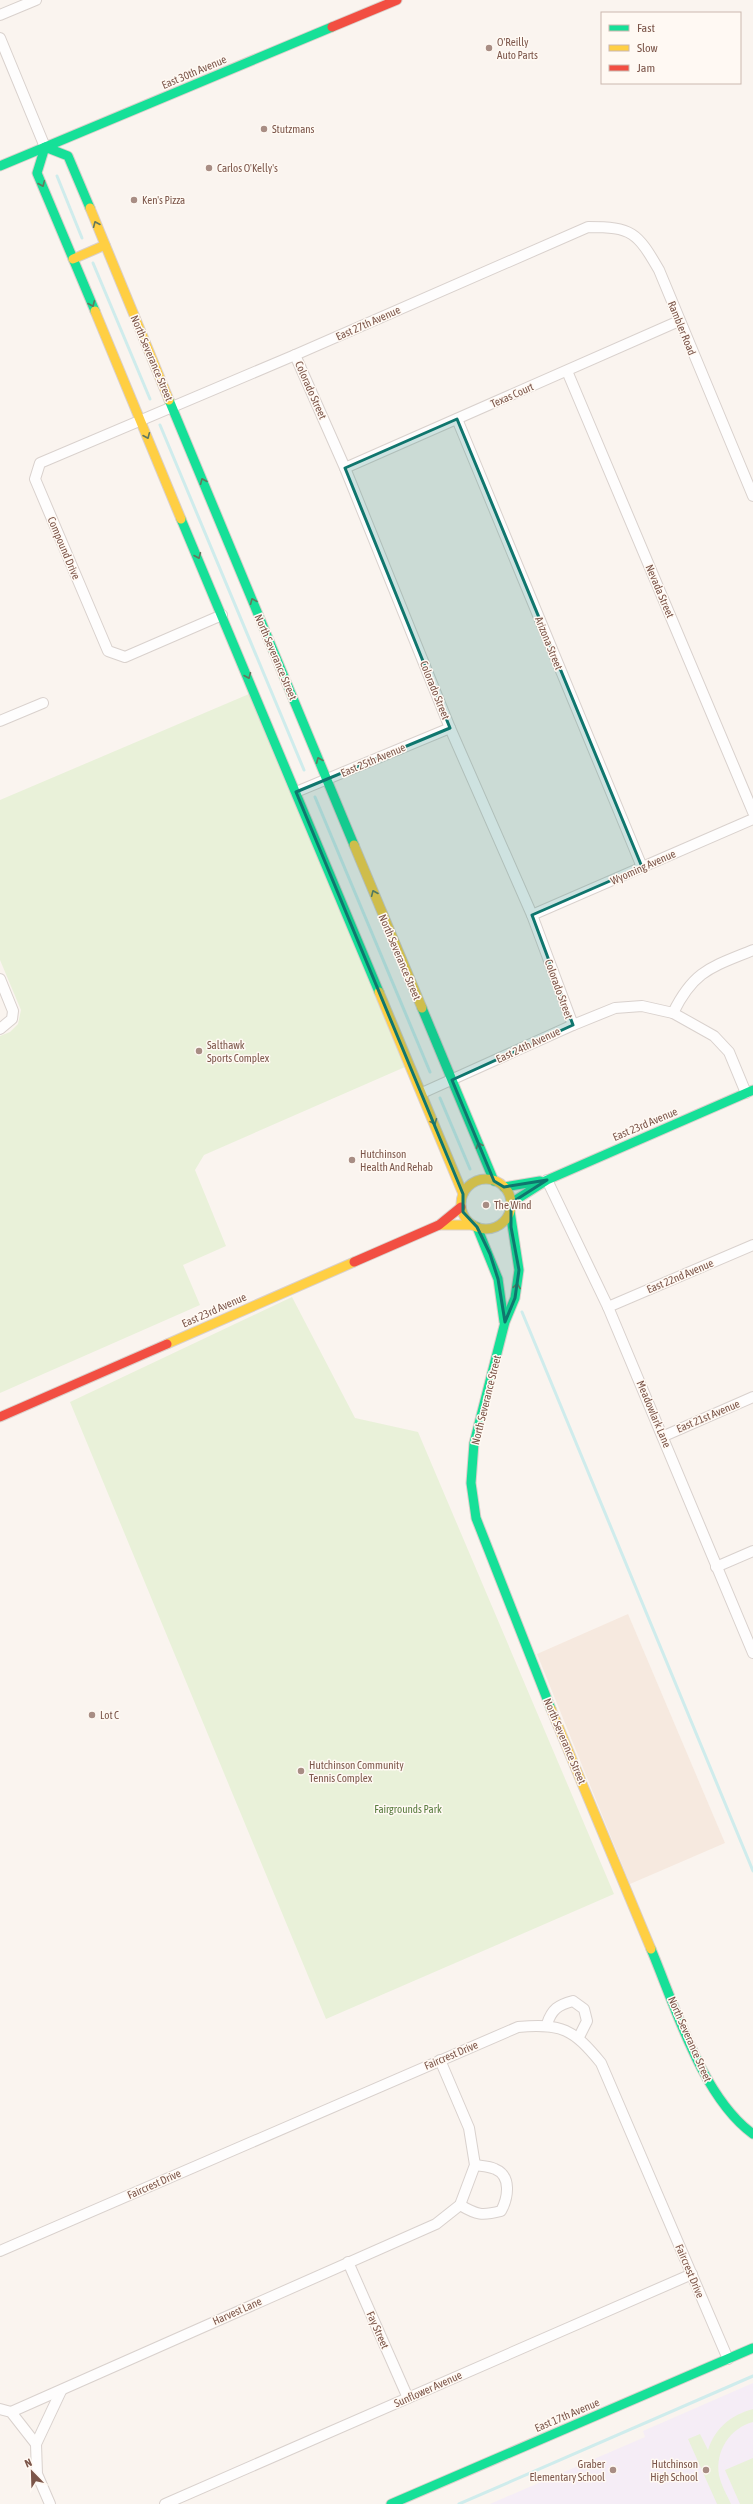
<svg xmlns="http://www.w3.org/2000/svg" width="753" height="2504" font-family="'Asap Condensed',sans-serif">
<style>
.residential{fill:#f6e9df}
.education{fill:#f5edf6}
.green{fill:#e9f1d9}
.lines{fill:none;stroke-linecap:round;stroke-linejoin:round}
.stream{stroke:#cfecec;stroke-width:3}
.street-casing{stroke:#d9d1cd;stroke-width:12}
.fast-casing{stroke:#dad0cb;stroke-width:11}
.slow-casing{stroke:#dad0cb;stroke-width:11}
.jam-casing{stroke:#dad0cb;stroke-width:11}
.street{stroke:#fefdfd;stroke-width:10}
.fast{stroke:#16e098;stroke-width:9}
.slow{stroke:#ffcf43;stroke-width:9}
.jam{stroke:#f24e42;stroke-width:9}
.oneway{stroke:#62785e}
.marked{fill:#0f766e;fill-opacity:0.2;stroke:#0f766e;stroke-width:3;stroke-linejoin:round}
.poi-dot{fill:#a88d84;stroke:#fff9f3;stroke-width:1.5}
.labels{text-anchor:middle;stroke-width:3;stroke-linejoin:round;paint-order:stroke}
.poi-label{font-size:11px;fill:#7c564a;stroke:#fff9f3;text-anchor:start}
.street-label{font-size:11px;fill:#7c564a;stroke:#fff9f3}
.park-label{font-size:11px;fill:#587c3e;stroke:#fff9f3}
</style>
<rect width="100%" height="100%" fill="#faf4ef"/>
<polygon class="residential" points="628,1614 725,1843 630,1884 537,1654"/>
<polygon class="education" points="753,2383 753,2504 490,2504 645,2437 643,2431"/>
<g class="green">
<polygon points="249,694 405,1067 204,1155 195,1170 226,1246 183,1265 200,1305 0,1393 0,1036 10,1032 18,1024 21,1010 0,960 0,800"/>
<polygon points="292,1297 355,1418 418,1432 614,1894 326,2019 70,1402"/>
<path d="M753 2409V2422C730 2428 715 2451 719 2475 721 2485 727 2495 731 2504H717L688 2439 700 2434 708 2450C715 2428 731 2415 753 2409Z"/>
<polygon points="753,2458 753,2504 740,2504 725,2470"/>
</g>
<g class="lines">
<g class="stream">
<polyline points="57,176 82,238"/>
<polyline points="93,263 150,399"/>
<polyline points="160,425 304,770"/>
<polyline points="315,797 430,1072"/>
<polyline points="440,1098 470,1169"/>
<polyline points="522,1312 753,1871"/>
<polyline points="459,2504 753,2376"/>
</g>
<defs>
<g id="street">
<polyline points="0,15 36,0"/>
<polyline points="0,38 45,147"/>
<polyline points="295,355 345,468 450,728 532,915 573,1025"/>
<polyline points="567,371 753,812"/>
<polyline points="457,419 642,867"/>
<polyline points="345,468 679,321"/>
<path d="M222 615 125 657 108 651 35 479 40 463 295 355 588 227C632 227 637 232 659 270L753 496"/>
<polyline points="0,721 43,703"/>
<polyline points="296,792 450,728"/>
<polyline points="532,915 753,819"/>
<polyline points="0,979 13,1011 12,1019 0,1029"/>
<polyline points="673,1013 714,1036 729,1052 746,1093"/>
<path d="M422 1093 573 1025 615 1008 642 1006 673 1013C694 970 712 967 753 950"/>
<polyline points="547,1180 608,1307 753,1653"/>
<polyline points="608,1307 753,1245"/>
<polyline points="664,1436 753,1397"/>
<polyline points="716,1567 753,1551"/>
<path d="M547 2024C552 2009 558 2005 573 2001L584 2009 587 2021 579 2037"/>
<path d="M460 2205C477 2215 482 2216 501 2211 508 2198 512 2176 495 2169 489 2166 481 2166 475 2165"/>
<path d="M0 2251 518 2027C562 2023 573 2029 601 2063L728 2359"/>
<polyline points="348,2262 408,2398"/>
<polyline points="0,2409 11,2412 36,2444 37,2474 50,2504"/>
<polyline points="11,2412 436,2224 460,2205 475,2165 469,2128 440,2060"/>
<polyline points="36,2444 61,2391"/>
<polyline points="165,2504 692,2274"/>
</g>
<g id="fast">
<polyline points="0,166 332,27"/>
<polyline points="90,208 68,156 45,147 37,173 95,311"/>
<polyline points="169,400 354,845"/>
<polyline points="181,519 379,992"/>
<polyline points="422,1008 494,1181"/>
<polyline points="504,1187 540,1181"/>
<polyline points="511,1203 547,1180 753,1090"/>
<polyline points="510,1211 519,1270 515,1298 505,1322 474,1443 471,1483 476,1518 551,1709"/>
<polyline points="477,1227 498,1279 504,1322"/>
<path d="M651 1949C675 2006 702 2097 753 2134"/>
<polyline points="391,2504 753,2348"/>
</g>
<g id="slow">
<polyline points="90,208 169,400"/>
<polyline points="73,259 105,245"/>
<polyline points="95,311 181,519"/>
<polyline points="354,845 422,1008"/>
<polyline points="379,992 463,1194"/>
<circle cx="486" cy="1204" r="25"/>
<polyline points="439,1225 473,1225"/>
<polyline points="167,1344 354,1262"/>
<polyline points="551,1709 651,1949"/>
</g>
<g id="jam">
<polyline points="332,27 397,0"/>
<polyline points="354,1262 439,1225 461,1207"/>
<polyline points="0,1417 167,1344"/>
</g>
</defs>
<use href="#street" class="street-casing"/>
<use href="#fast" class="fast-casing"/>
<use href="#slow" class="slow-casing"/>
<use href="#jam" class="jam-casing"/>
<use href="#street" class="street"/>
<use href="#fast" class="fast"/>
<use href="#slow" class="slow"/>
<use href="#jam" class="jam"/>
</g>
<defs><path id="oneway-chevron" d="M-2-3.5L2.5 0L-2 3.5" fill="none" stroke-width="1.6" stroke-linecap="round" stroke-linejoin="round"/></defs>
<g class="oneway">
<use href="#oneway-chevron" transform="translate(42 184) rotate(67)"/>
<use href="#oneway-chevron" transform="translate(96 224) rotate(-113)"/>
<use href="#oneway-chevron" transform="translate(92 304) rotate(67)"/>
<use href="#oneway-chevron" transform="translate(147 436) rotate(67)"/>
<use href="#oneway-chevron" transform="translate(203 481) rotate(-113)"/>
<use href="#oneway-chevron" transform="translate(198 556) rotate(67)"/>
<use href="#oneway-chevron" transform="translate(253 601) rotate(-113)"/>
<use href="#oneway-chevron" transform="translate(248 676) rotate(67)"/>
<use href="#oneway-chevron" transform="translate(319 760) rotate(-113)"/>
<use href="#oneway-chevron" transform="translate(374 893) rotate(-113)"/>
<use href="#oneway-chevron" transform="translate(434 1122) rotate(67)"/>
<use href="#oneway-chevron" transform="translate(479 1145) rotate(-113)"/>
<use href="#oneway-chevron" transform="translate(517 1286) rotate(-81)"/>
</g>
<path class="marked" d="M457 419 642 867 532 915 573 1025 452 1080 494 1181 504 1187 547 1180 511 1203V1227L519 1270 515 1298 505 1322 498 1279 490 1254 477 1227 463 1212V1194L296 792 450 728 345 468Z"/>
<g class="poi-dot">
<circle cx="489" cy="48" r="4"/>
<circle cx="264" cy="129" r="4"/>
<circle cx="209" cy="168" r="4"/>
<circle cx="134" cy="200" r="4"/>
<circle cx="199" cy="1051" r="4"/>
<circle cx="352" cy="1160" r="4"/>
<circle cx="486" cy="1205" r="4"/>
<circle cx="92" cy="1715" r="4"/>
<circle cx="301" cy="1771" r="4"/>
<circle cx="613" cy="2470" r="4"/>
<circle cx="706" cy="2470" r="4"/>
</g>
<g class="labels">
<g class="poi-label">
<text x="497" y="46">O'Reilly<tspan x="497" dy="13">Auto Parts</tspan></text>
<text x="272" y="133">Stutzmans</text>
<text x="217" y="172">Carlos O'Kelly's</text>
<text x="142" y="204">Ken's Pizza</text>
<text x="207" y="1049">Salthawk<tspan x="207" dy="13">Sports Complex</tspan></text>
<text x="360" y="1158">Hutchinson<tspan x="360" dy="13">Health And Rehab</tspan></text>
<text x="494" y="1209">The Wind</text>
<text x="100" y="1719">Lot C</text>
<text x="309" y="1769">Hutchinson Community<tspan x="309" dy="13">Tennis Complex</tspan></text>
<text x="605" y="2468" text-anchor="end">Graber<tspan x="605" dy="13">Elementary School</tspan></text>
<text x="698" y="2468" text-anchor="end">Hutchinson<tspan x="698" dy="13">High School</tspan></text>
</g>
<g class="street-label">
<text transform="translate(194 72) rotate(-23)" y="4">East 30th Avenue</text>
<text transform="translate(368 323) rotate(-24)" y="4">East 27th Avenue</text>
<text transform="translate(682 328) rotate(68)" y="4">Rambler Road</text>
<text transform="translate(152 358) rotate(67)" y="4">North Severance Street</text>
<text transform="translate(311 390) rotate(66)" y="4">Colorado Street</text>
<text transform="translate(512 395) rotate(-24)" y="4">Texas Court</text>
<text transform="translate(64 548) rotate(67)" y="4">Compound Drive</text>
<text transform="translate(660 591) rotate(67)" y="4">Nevada Street</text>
<text transform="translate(549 643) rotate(68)" y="4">Arizona Street</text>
<text transform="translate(276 657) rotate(67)" y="4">North Severance Street</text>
<text transform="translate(435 690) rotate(68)" y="4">Colorado Street</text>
<text transform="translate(373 760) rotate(-23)" y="4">East 25th Avenue</text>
<text transform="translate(643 867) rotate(-24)" y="4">Wyoming Avenue</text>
<text transform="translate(400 957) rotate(67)" y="4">North Severance Street</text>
<text transform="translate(559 989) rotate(70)" y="4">Colorado Street</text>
<text transform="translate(528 1045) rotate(-25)" y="4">East 24th Avenue</text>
<text transform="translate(645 1124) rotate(-23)" y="4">East 23rd Avenue</text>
<text transform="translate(680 1276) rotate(-23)" y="4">East 22nd Avenue</text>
<text transform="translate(214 1310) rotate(-24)" y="4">East 23rd Avenue</text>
<text transform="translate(486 1400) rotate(-76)" y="4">North Severance Street</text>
<text transform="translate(654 1414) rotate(67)" y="4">Meadowlark Lane</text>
<text transform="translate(708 1416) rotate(-23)" y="4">East 21st Avenue</text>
<text transform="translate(565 1741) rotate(67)" y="4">North Severance Street</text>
<text transform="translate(690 2039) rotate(66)" y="4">North Severance Street</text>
<text transform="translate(451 2055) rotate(-23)" y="4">Faircrest Drive</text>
<text transform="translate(154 2184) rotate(-24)" y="4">Faircrest Drive</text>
<text transform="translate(690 2271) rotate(67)" y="4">Faircrest Drive</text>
<text transform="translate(237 2311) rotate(-24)" y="4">Harvest Lane</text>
<text transform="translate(378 2330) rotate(66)" y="4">Fay Street</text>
<text transform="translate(428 2389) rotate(-24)" y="4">Sunflower Avenue</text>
<text transform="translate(567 2415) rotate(-23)" y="4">East 17th Avenue</text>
</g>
<g class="park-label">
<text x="408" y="1813">Fairgrounds Park</text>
</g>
</g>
<rect x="601" y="12" width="140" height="72" fill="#fff9f3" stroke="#cbb8af"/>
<rect x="609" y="25" width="20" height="6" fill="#16e098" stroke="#cbb8af"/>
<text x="637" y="32" font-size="12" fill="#7c564a">Fast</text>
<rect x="609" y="45" width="20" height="6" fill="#ffcf43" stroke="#cbb8af"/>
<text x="637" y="52" font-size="12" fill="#7c564a">Slow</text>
<rect x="609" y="65" width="20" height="6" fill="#f24e42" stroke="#cbb8af"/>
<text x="637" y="72" font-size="12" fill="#7c564a">Jam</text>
<g transform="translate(32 2472) rotate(337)" stroke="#fff9f3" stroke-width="3" paint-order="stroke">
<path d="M0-3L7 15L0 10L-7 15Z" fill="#7c564a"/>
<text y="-6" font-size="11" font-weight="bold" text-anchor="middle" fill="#7c564a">N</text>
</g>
</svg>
